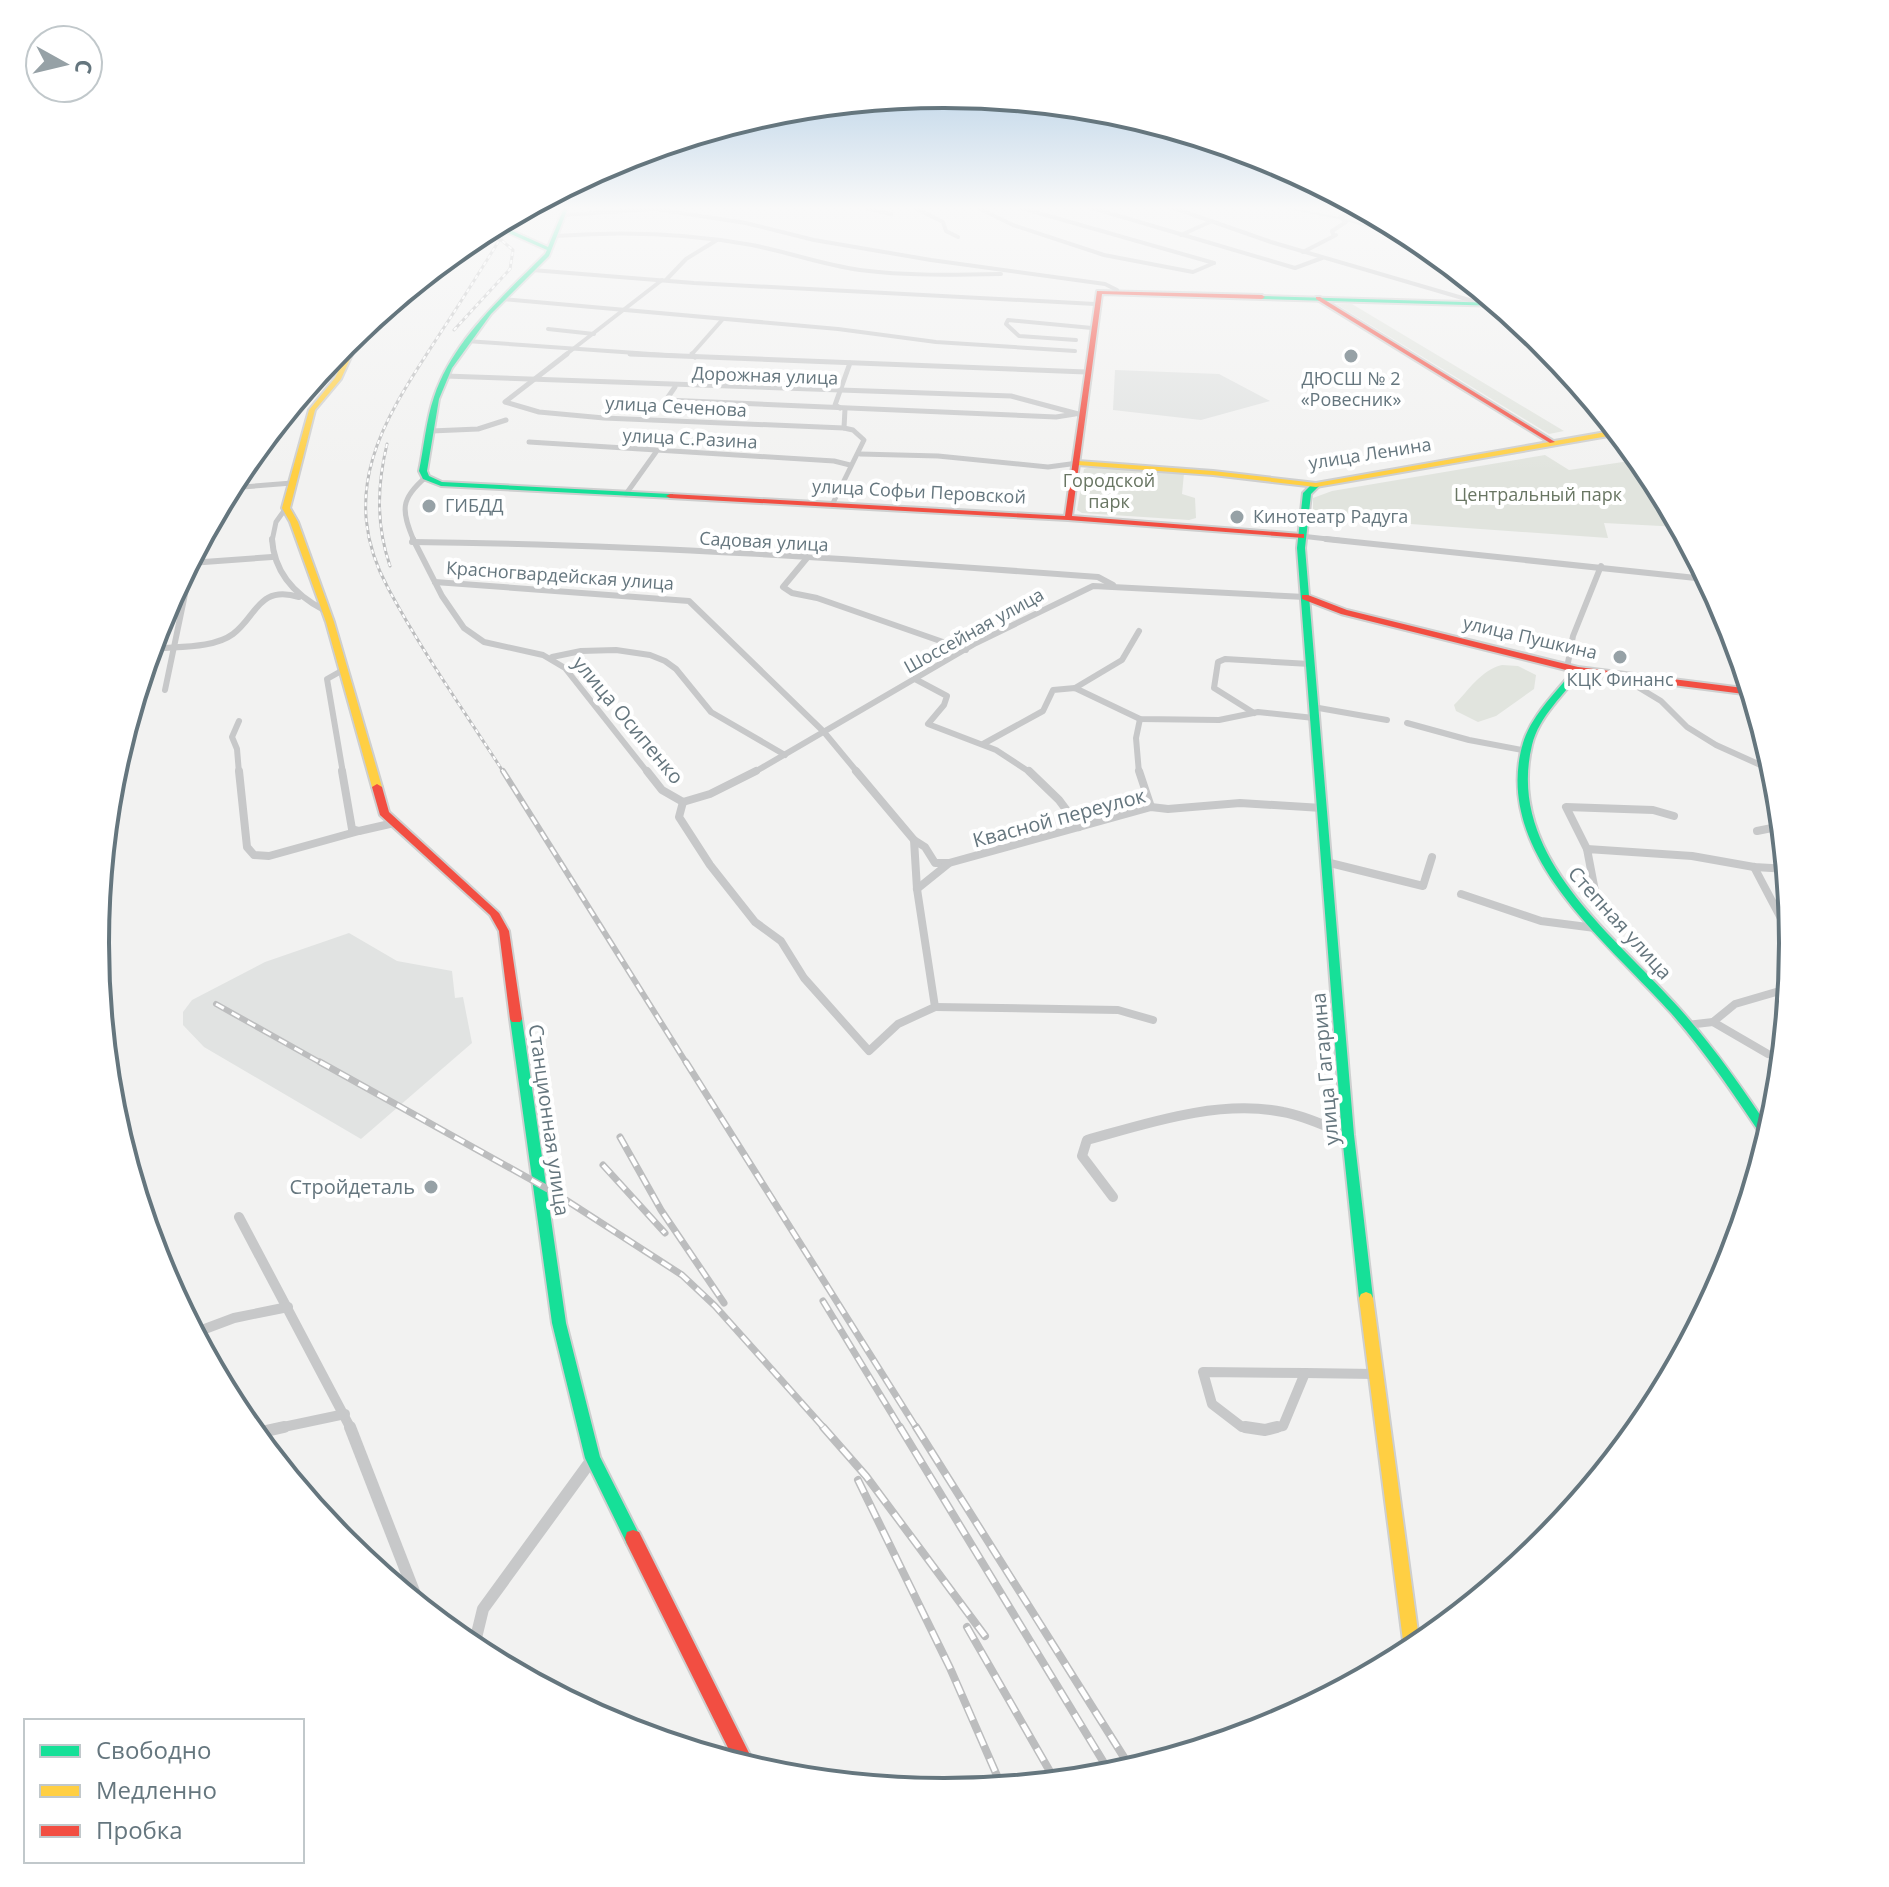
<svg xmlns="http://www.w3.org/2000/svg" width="1889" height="1887" font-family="'Open Sans',sans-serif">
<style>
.built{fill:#e1e3e2}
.green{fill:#e1e4de}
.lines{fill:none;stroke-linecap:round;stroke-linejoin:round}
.stream{stroke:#c6cfd0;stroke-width:2}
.fast-casing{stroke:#cecfcf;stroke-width:4}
.slow-casing{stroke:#cecfcf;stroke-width:4}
.jam-casing{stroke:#cecfcf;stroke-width:4}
.street-far5{stroke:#c7c8c9;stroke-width:4}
.street-far4{stroke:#c7c8c9;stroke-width:5}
.street-far3{stroke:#c7c8c9;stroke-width:6}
.street-far2{stroke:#c7c8c9;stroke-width:8}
.street-far1{stroke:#c7c8c9;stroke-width:10}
.street{stroke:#c7c8c9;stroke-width:12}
.fast{fill:#16e098;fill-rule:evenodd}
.slow{fill:#ffcf43;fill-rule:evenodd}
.jam{fill:#f24e42;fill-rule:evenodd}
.rail-far3-casing{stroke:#bcbdbe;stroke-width:3}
.rail-far2-casing{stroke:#bcbdbe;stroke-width:6}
.rail-far1-casing{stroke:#bcbdbe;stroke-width:7}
.rail-casing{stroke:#bcbdbe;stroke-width:8}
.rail-far3{stroke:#fff;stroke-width:2;stroke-dasharray:4;stroke-linecap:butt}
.rail-far2{stroke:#fff;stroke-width:3;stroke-dasharray:9;stroke-linecap:butt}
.rail-far1{stroke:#fff;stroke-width:4;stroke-dasharray:11;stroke-linecap:butt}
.rail{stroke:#fff;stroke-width:5;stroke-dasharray:14;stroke-linecap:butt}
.poi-dot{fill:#96a1a6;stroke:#fff;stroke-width:3}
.labels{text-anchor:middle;stroke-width:8;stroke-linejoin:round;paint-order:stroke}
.far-street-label{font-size:18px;fill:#65767e;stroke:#fff}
.far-poi-label{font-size:18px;fill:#65767e;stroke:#fff}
.far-park-label{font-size:18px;fill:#697663;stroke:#fff}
.street-label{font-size:20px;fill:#65767e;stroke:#fff}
.poi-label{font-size:20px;fill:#65767e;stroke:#fff;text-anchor:end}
.rim{fill:none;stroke:#65767e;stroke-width:4}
</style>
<rect width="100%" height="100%" fill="#f2f2f1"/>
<g class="built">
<polygon points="1115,370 1219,374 1270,401 1201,420 1113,410"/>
<polygon points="349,933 397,961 452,971 455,998 463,997 472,1043 361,1139 204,1047 183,1025 183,1012 192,1000 265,962"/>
</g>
<g class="green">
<polygon points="1336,304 1352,304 1564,431 1549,434"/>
<polygon points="1545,455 1569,470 1623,462 1646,466 1680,527 1604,523 1608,538 1313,517 1313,498 1332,491"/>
<polygon points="1090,467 1184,473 1182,494 1195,498 1196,518 1189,520 1082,513 1077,510 1084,469"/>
<path d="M1502 665 1518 666 1536 675 1534 689 1496 716 1478 722 1456 711 1454 705C1469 690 1481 670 1502 665Z"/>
</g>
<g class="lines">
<g class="stream">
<polyline points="1287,208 1339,218"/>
<polyline points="1346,220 1398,235 1431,249"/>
</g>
<defs>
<g id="fast">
<path d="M564 208H568L549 256 491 314 452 368 439 399 427 471 429 476 442 482 670 494H673V498L441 486 423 479 419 471C424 447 426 420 434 397 453 340 503 296 545 254L547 250 493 226 497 224 548 247Z"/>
<polygon points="1260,296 1497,303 1501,306 1262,299"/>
<polygon points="1313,483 1320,485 1311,494 1305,548 1354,1135 1373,1298 1371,1302 1366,1304 1361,1302 1359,1298 1342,1135 1297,548 1303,493"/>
<path d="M1578 667 1582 670C1565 694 1539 716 1532 745 1505 857 1616 936 1680 1009 1714 1047 1743 1089 1771 1131L1768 1142 1765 1141C1736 1097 1706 1053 1671 1013 1607 941 1491 853 1523 743 1532 714 1557 692 1575 668Z"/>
<polygon points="516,1015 520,1016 522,1019 566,1323 600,1457 641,1538 639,1544 633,1546 627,1544 585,1458 552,1323 510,1019 512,1016"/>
</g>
<g id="slow">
<polygon points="365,326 341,379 315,410 290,508 298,522 334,622 382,787 377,790 372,787 326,622 290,522 282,508 309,410 335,378 358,331"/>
<polygon points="1617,430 1620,434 1316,487 1213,475 1078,465 1075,463 1078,461 1213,471 1316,483"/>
<polygon points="1366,1292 1371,1294 1373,1298 1420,1647 1405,1656 1359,1298 1361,1294"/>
</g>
<g id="jam">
<polygon points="1097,291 1262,295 1265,297 1262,299 1102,294 1072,516 1301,534 1304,534 1304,538 1068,520 670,498 666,496 670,494 1065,516"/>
<polygon points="1316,297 1320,297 1555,442 1550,443 1316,299"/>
<polygon points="1302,595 1308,595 1347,610 1578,667 1751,689 1752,695 1578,673 1341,614 1302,599"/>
<polygon points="377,784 382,787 389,812 499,913 509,931 522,1019 520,1022 512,1022 510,1019 499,931 490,915 380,815 372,787"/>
<polygon points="633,1530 639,1532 753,1761 756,1767 755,1769 736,1764 627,1544 625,1538 627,1532"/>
</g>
</defs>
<use href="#fast" class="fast-casing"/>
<use href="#slow" class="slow-casing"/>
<use href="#jam" class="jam-casing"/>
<g class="street-far5">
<polyline points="865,208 891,214"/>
<polyline points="915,208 943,222 946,231 958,237"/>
<polyline points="978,208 1013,225 1104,255 1193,272 1214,263"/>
<polyline points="1021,208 1214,263"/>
<polyline points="1092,208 1295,268 1322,258"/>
<polyline points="1174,208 1271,242 1483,304"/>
<polyline points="563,215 655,209 746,223 814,240 931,260 1105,284 1117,290"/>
<polyline points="1333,234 1332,231 1346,222 1340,217 1365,210"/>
<polyline points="1181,235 1212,221"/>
<path d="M556 236C622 231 687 233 752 245 788 252 823 265 860 270 906 276 954 275 1001 274"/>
<polyline points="1303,252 1336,235"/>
<polyline points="532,270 694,283 1095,304"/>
<polyline points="666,280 686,259 717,240"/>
<polyline points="503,299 838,329 936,342 1075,351"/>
<polyline points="548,329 594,334"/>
<polyline points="1076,340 1019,336 1006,324 1008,320 1092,328"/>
<polyline points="466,341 679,356"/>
<polyline points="564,356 662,280"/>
<polyline points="694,356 692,354 723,319"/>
</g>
<g class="street-far4">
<polyline points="567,354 505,402 539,412 604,418 844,428"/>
<polyline points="630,354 1086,372"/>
<polyline points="692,354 695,357"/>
<polyline points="445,376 1011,396 1082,415"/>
<polyline points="675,387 666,400 1056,417 1075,414"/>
<polyline points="840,408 835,405 850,363"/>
<polyline points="431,431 478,429 506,420"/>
<polyline points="529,442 834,461 850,465"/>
<polyline points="860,454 938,456 1048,467 1078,463"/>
<polyline points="230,488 292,483"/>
<polyline points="626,494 656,452"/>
<polyline points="832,505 864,440 853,430 844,428 845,409"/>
<polyline points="1301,536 1345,541"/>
<polyline points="272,541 276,522 286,508"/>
<path d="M414 541C401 510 400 499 426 477"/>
</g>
<g class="street-far3">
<path d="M272 539C274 572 295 595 324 610"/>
<polyline points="413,539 442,596 464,628 484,642 543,655 565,668 648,773"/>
<polyline points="1326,539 1696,578"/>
<path d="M412 542C641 544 870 560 1098 577L1113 585"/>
<polyline points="807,558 783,587 792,593 817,598 966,650"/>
<polyline points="190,563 272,557"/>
<polyline points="435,582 689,601 824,732 858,773"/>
<path d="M151 649C175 646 213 649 233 634 257 616 258 585 299 597"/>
<polyline points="552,657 581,651 616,650 650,655 665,661 676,669 711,712 785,755"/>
<polyline points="1567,668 1573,636 1601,566"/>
<polyline points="1618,675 1661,701 1687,727 1716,745 1776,772"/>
<polyline points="915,679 947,696 944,705 928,724 996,750 1031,773"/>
<polyline points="1075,688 1122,660 1139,631"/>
<polyline points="165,690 193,556"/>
<polyline points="1313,707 1387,720"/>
<polyline points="1254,713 1214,688 1218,662 1225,659 1310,664"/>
<polyline points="239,721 232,737 237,749 239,773"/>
<polyline points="1407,723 1469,740 1527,751"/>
<polyline points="983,744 1043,711 1053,690 1075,688 1140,719 1219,720 1258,712 1314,718"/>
<polyline points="343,773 327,679 343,670"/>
<polyline points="753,773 976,643 1093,586 1305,597"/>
<polyline points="1139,773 1136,738 1140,719"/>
</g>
<g class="street-far2">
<polyline points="239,771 247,847 254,855 269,856 359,831"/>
<polyline points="342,771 352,829 359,831 394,823"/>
<polyline points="647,771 662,790 683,802"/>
<polyline points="856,771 914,840"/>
<polyline points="1029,771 1059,800 1079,827"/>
<polyline points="1139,771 1151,807"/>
<polyline points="1773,771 1776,772"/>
<polyline points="683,802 679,817 710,865 755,922 781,941 804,978 869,1051 898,1024 935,1007 917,889 914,840 925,847 935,863 949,863 1151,807 1168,809 1240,803 1322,808"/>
<polyline points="683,802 710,794 756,771"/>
<polyline points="1757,831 1782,826"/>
<polyline points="1587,849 1566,807 1653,810 1674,816"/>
<polyline points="1326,862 1423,886 1432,857"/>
<polyline points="1754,867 1794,943"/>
<polyline points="917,889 948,864"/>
<polyline points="1595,891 1587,849 1692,856 1754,867 1787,869"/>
<polyline points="1461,894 1541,921 1595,928"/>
<polyline points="935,1007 1118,1010 1153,1020"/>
<polyline points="1713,1022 1768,1054"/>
<polyline points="1687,1025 1713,1022 1735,1004 1790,988"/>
</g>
<g class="street-far1">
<path d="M1113 1197 1082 1156 1087 1140C1148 1123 1219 1099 1283 1112 1306 1116 1327 1127 1348 1135"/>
<polyline points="239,1217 351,1429"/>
<polyline points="194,1333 234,1318 288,1307"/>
<polyline points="1305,1373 1375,1374"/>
<polyline points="274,1429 345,1414"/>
<polyline points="1260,1429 1242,1427 1212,1404 1203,1372 1305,1373"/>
<polyline points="1268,1429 1283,1426 1305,1373"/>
</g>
<g class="street">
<polyline points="350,1427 420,1607"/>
<polyline points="1245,1427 1265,1430 1277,1427"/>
<polyline points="253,1434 284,1427"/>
<polyline points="473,1650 483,1609 593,1458"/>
</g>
<use href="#fast" class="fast"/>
<use href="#slow" class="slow"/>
<use href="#jam" class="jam"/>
<defs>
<g id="rail-far3">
<polyline points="454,330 510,269 513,250 488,229"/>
<path d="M387 444C377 486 376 525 390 566"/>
<path d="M504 773C465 712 422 652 388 588 334 488 388 414 441 332 467 293 491 253 516 214"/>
</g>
<g id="rail-far2">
<polyline points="503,771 687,1064"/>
<polyline points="216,1004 323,1064"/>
</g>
<g id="rail-far1">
<polyline points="320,1062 555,1193 682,1275 715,1306 825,1429"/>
<polyline points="686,1062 917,1429"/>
<polyline points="620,1137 661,1210 724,1303"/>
<polyline points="603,1165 665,1233"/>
<polyline points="823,1301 901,1429"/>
</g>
<g id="rail">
<polyline points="823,1427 866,1476 985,1636"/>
<polyline points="900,1427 1112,1776"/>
<polyline points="916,1427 1132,1770"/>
<polyline points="858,1480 950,1668 1002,1787"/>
<polyline points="967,1627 1056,1782"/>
</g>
</defs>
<use href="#rail-far3" class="rail-far3-casing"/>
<use href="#rail-far2" class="rail-far2-casing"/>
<use href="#rail-far1" class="rail-far1-casing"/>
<use href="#rail" class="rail-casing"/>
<use href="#rail-far3" class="rail-far3"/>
<use href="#rail-far2" class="rail-far2"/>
<use href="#rail-far1" class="rail-far1"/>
<use href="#rail" class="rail"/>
</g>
<linearGradient id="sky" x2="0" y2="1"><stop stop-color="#9abfde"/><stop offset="0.44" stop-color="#f9f9f9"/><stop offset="1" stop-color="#f9f9f9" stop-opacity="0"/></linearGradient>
<rect width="1889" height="472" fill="url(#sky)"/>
<g class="poi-dot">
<circle cx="1351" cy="356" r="8"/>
<circle cx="429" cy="506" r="8"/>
<circle cx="1237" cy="517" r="8"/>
<circle cx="1620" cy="657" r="8"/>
<circle cx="431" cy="1187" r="8"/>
</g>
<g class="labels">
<g class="far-street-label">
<text transform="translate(765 376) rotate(2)" y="6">Дорожная улица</text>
<text transform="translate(676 407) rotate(3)" y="6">улица Сеченова</text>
<text transform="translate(690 439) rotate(3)" y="6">улица С.Разина</text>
<text transform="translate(1370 454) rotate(-9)" y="6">улица Ленина</text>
<text transform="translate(919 492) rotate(3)" y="6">улица Софьи Перовской</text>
<text transform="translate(764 542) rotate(3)" y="6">Садовая улица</text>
<text transform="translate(560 576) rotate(4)" y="6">Красногвардейская улица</text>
<text transform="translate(974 631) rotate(-29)" y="6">Шоссейная улица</text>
<text transform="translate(1530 638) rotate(13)" y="6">улица Пушкина</text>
</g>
<g class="far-poi-label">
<text x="1351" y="385">ДЮСШ № 2<tspan x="1351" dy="21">«Ровесник»</tspan></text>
<text x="445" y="512" text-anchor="start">ГИБДД</text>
<text x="1253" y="523" text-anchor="start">Кинотеатр Радуга</text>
<text x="1620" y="686">КЦК Финанс</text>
</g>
<g class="far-park-label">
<text x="1109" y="487">Городской<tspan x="1109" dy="21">парк</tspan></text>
<text x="1538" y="501">Центральный парк</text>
</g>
<g class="street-label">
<text transform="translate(628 720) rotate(50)" y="7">улица Осипенко</text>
<text transform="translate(1059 818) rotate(-15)" y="7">Квасной переулок</text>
<text transform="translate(1620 923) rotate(48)" y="7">Степная улица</text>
<text transform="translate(1325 1069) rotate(-95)" y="7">улица Гагарина</text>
<text transform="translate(549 1120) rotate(82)" y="7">Станционная улица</text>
</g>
<g class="poi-label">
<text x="415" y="1194">Стройдеталь</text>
</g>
</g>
<path d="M0 0H1889V1887H0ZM109 943a835 835 0 1 1 1670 0a835 835 0 1 1-1670 0Z" fill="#fff" fill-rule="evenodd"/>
<path class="rim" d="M109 943a835 835 0 1 1 1670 0a835 835 0 1 1-1670 0Z"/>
<rect x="24" y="1719" width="280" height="144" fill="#ffffff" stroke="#c1c8cb" stroke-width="2"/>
<rect x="40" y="1745" width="40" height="12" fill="#16e098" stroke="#c1c8cb" stroke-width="2"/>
<text x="96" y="1759" font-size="24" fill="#65767e">Свободно</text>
<rect x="40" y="1785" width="40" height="12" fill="#ffcf43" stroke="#c1c8cb" stroke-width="2"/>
<text x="96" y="1799" font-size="24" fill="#65767e">Медленно</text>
<rect x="40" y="1825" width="40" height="12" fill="#f24e42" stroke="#c1c8cb" stroke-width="2"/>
<text x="96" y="1839" font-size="24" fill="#65767e">Пробка</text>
<g transform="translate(64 64) rotate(98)"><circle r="38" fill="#ffffff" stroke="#c1c8cb" stroke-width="2"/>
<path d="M0-6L14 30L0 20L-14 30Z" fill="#96a1a6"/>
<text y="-12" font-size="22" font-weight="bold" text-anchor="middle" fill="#65767e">С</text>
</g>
</svg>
